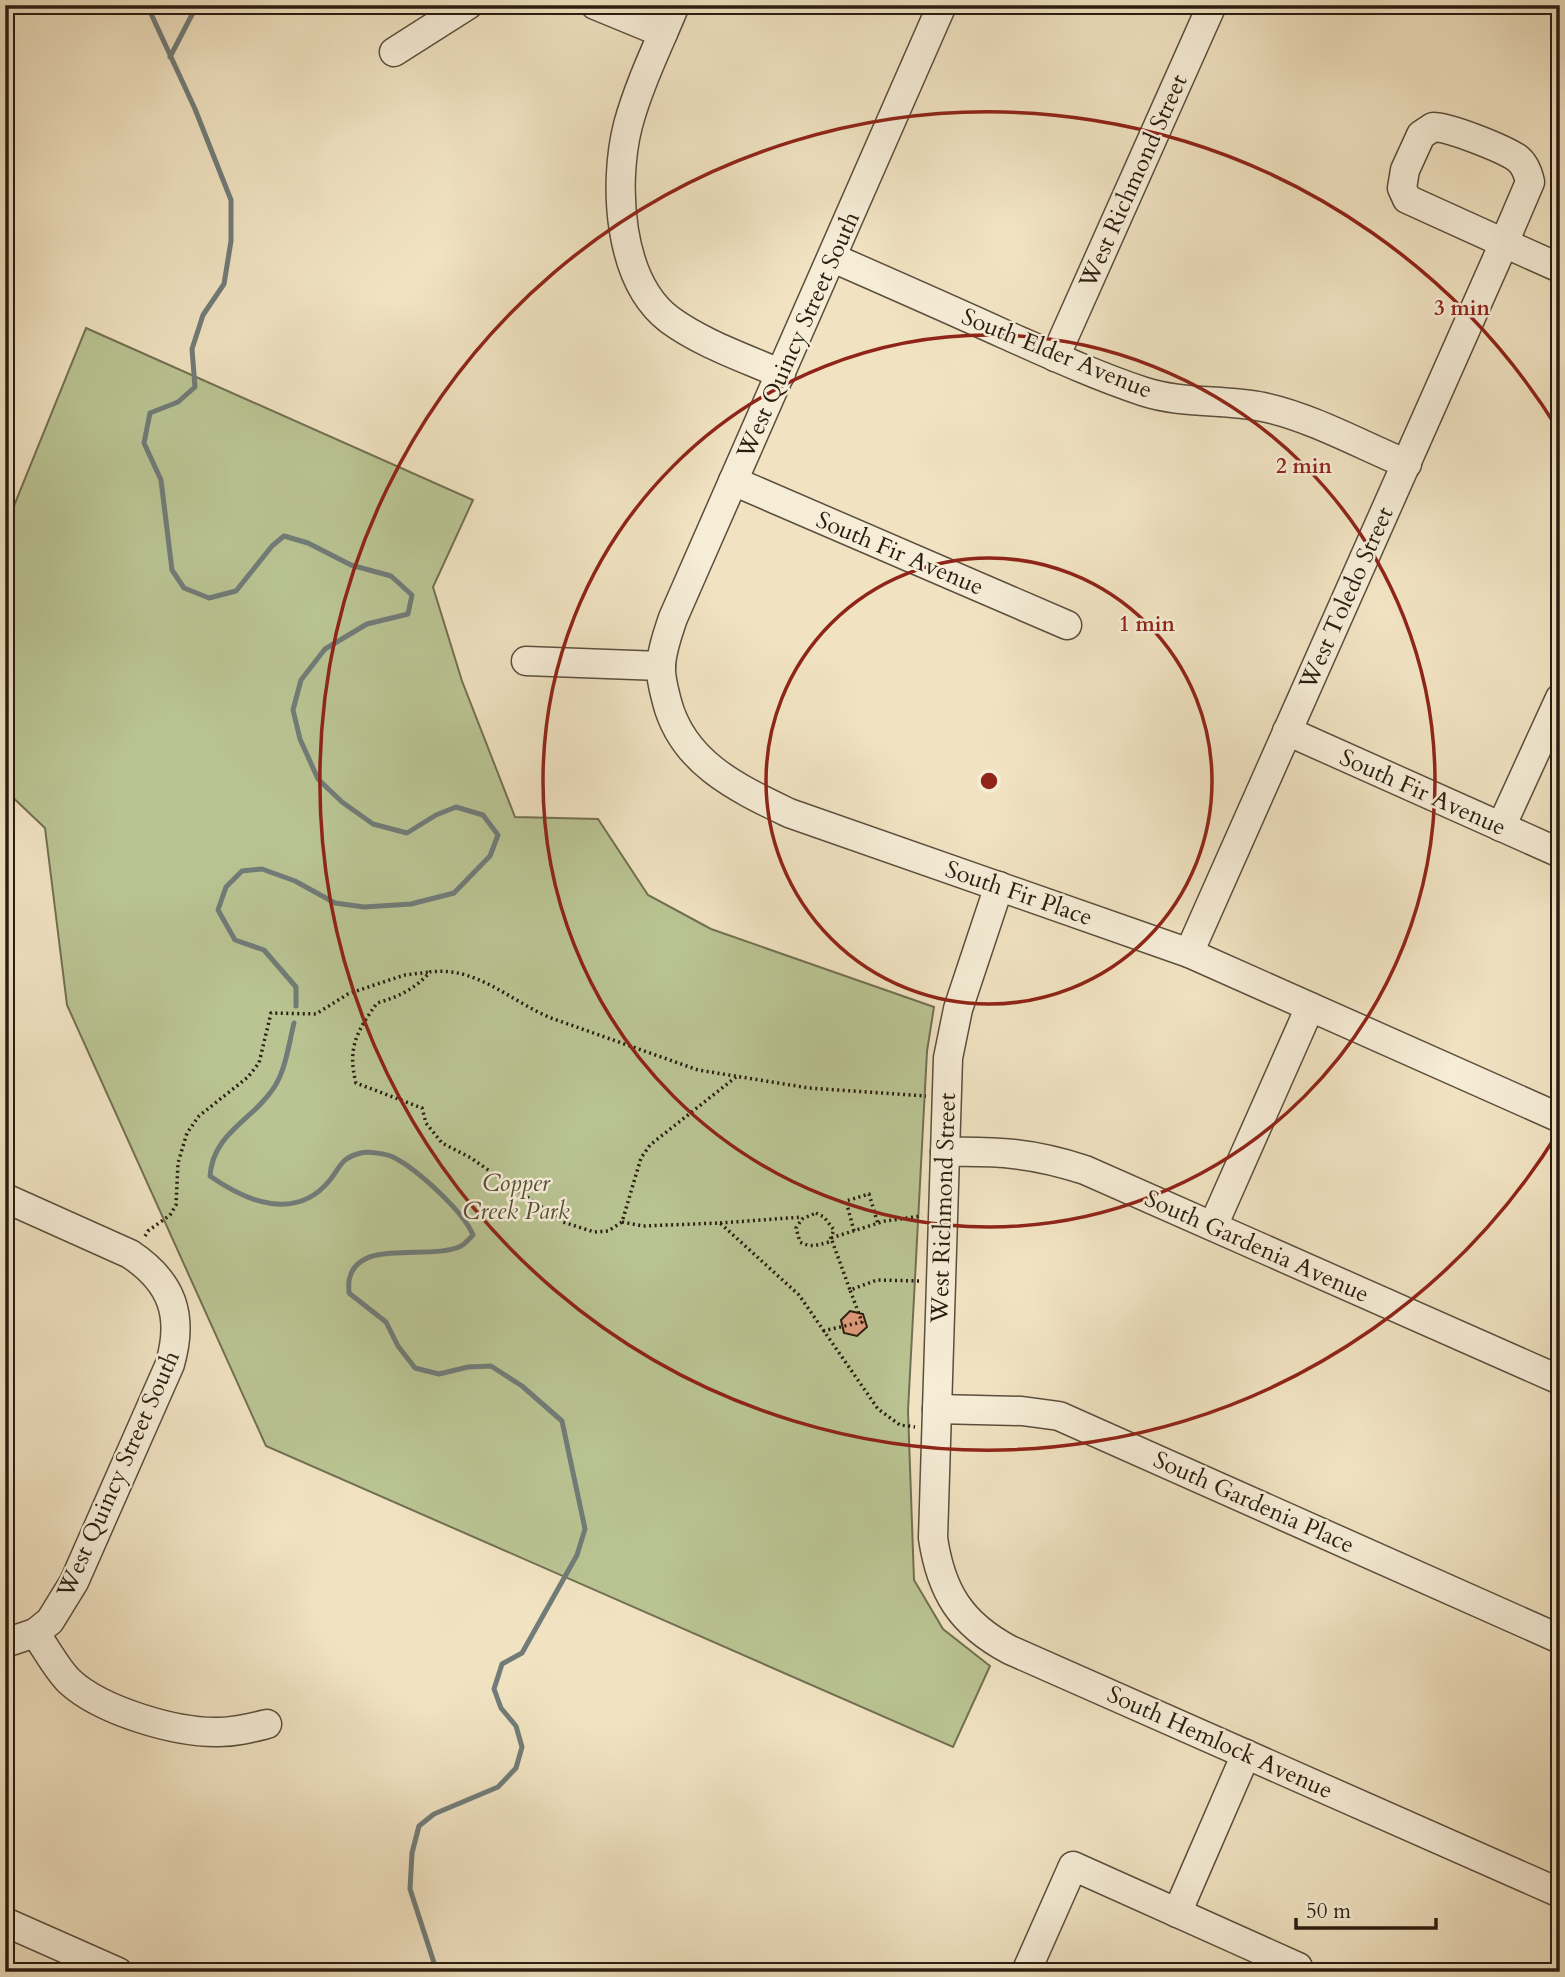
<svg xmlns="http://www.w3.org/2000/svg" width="1565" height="1977" font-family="Cardo,serif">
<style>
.green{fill:#bac493;stroke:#727052;stroke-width:2}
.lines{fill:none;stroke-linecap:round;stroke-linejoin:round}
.stream{stroke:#717c79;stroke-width:5}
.building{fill:#df9a7a;stroke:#2a1d11;stroke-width:2}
.minor-casing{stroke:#5c4e3d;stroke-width:31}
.path{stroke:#2a1d11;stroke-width:3.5;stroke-dasharray:2 3.5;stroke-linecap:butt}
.minor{stroke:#f6edd7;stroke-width:28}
.ring{fill:none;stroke:#8f2418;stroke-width:3.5}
.labels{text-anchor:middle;stroke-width:5;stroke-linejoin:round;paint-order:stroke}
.street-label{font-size:24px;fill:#2a1d11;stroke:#f6edd7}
.park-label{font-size:24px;font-style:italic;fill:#554f38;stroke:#f6edd7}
.centre{fill:#8f2418;stroke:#f6edd7;stroke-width:3.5}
.ring-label{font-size:21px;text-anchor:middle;font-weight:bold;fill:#8f2418;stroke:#f6edd7;stroke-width:5;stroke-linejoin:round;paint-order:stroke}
</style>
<rect width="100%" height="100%" fill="#f1e3c2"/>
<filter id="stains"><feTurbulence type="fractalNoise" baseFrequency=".00286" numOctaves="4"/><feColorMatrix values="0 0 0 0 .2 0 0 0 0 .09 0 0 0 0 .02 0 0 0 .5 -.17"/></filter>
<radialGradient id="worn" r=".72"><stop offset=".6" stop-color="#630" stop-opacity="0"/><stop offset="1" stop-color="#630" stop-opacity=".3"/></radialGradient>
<polygon class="green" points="86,328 473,500 433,587 462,681 515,817 598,819 648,895 711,929 934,1007 927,1051 908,1411 914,1580 943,1629 990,1666 953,1747 266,1446 67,1005 45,828 5,790 5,528"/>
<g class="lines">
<g class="stream">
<polyline points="147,5 195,109 231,200 231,241 224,284 203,315 192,349 195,387 178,402 150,413 144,443 161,480 172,570 184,588 209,598 236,591 272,546 284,536 308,543 351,565 391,576 412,595 408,614 367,624 325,649 301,680 293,710 300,739 318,779 342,802 373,824 407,833 436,815 456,807 483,815 498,835 490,856 454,893 411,904 364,907 335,903 295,881 262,869 242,871 226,887 218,910 235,940 264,950 296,987 296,1006"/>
<polyline points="170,57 197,5"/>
<path d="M294 1023C289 1043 286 1068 275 1086 254 1120 213 1132 210 1176 247 1202 296 1222 330 1180 340 1167 342 1157 361 1153 369 1151 386 1154 393 1157 417 1169 463 1211 473 1235 469 1239 465 1244 461 1246 433 1261 360 1238 350 1277 348 1281 349 1288 349 1293L386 1322 398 1346 415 1368 439 1374 468 1367 491 1366 522 1386 562 1421 585 1529 577 1555 522 1653 502 1664 494 1689 501 1708 516 1726 522 1747 516 1768 498 1787 434 1814 419 1826 412 1853 410 1889 437 1972"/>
</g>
</g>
<polygon class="building" points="850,1311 863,1314 867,1327 857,1336 844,1333 841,1320"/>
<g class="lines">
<defs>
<g id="minor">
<polyline points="595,5 663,33"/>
<path d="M675 5C659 44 639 84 628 125 613 184 618 281 670 320 703 344 745 358 781 374"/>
<path d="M942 5 673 618C668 633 662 649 661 665 660 677 664 690 667 702 683 763 737 788 789 813L1189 953 1560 1118"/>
<polyline points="394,52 468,5"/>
<path d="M1433 127C1449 127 1502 148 1517 158 1525 164 1528 173 1530 182L1504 243 1407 199 1402 188 1405 170 1421 135Z"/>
<path d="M833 258C890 283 947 308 1004 334 1049 354 1094 375 1142 391 1180 404 1223 399 1263 407 1311 417 1361 445 1407 464"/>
<polyline points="1055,357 1212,5"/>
<polyline points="733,481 1067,625"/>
<polyline points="526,661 661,666"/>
<polyline points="1287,731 1560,853"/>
<polyline points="1501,827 1560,698"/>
<path d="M999 886 958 1009 948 1058 933 1538C941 1592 961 1624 1010 1650L1560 1893"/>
<polyline points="1189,953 1504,243 1560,268"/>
<path d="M945 1152C999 1151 1033 1153 1085 1170L1560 1380"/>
<path d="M5 1198 130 1254C172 1282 184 1315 170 1364L74 1582 50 1621 35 1633"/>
<polyline points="1213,1226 1310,1007"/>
<polyline points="937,1409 1022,1411 1059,1416 1560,1639"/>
<path d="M5 1643 35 1633C46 1648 56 1668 69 1681 101 1711 176 1733 219 1732 236 1732 251 1728 267 1724"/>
<polyline points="1177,1913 1246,1754"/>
<polyline points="5,1922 118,1972"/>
<polyline points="1026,1972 1073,1866 1298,1967 1296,1972"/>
</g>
</defs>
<use href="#minor" class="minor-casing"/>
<g class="path">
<path d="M736 1077 650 1145 641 1158 622 1222 608 1231 594 1232 563 1222 471 1158 442 1143 426 1123 422 1108 356 1083C347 1048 357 1031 377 1003 398 997 415 989 430 972 477 966 510 1001 551 1018L698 1070 809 1088 926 1096"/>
<path d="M816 1213 824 1217 834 1230 829 1242C817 1245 811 1248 800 1242L796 1228 802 1219Z"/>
<polyline points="622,1222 643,1226 720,1223 799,1295 878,1409 900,1425 915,1427"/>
<polyline points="720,1223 802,1217"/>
<polyline points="854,1231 846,1201 869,1194 878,1224"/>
<polyline points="145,1236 148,1231 170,1215 176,1205 178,1163 187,1133 199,1116 248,1077 259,1063 271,1013 316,1014 348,994 374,985 405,975 430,972"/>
<polyline points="919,1281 877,1280 850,1290 831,1238 885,1221 922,1216"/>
<polyline points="823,1331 862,1322 850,1290"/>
</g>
<use href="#minor" class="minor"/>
</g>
<g class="ring">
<circle cx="989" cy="781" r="223"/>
<circle cx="989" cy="781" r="446"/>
<path d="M1559 1131A669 669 0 1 1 1559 431"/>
</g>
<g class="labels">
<g class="street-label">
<text transform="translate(1133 181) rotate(-66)" y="8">West Richmond Street</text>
<text transform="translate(798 335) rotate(-66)" y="8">West Quincy Street South</text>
<text transform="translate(1057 353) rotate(22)" y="8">South Elder Avenue</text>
<text transform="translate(900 553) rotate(23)" y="8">South Fir Avenue</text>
<text transform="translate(1346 598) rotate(-66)" y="8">West Toledo Street</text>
<text transform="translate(1423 792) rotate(24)" y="8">South Fir Avenue</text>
<text transform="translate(1019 893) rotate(19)" y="8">South Fir Place</text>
<text transform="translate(943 1208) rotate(-88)" y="8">West Richmond Street</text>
<text transform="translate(1257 1246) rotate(24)" y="8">South Gardenia Avenue</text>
<text transform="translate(118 1474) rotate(-66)" y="8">West Quincy Street South</text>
<text transform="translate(1254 1502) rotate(24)" y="8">South Gardenia Place</text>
<text transform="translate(1220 1742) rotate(24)" y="8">South Hemlock Avenue</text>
</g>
<g class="park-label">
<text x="516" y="1191">Copper<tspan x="516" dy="28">Creek Park</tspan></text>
</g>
</g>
<circle cx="989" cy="781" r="10" class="centre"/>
<g class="ring-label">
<text x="1462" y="315">3 min</text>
<text x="1304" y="473">2 min</text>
<text x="1147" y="631">1 min</text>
</g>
<rect width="1565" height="1977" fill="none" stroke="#f1e3c2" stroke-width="28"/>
<rect x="7" y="7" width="1551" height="1963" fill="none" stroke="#2a1d11" stroke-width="3.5"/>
<rect x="14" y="14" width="1537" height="1949" fill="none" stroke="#2a1d11" stroke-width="2"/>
<path d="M1296 1918v10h140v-10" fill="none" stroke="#2a1d11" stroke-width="3.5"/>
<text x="1306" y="1918" font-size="21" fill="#2a1d11" stroke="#f6edd7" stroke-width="5" paint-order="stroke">50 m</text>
<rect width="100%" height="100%" filter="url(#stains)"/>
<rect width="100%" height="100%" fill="url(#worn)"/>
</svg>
